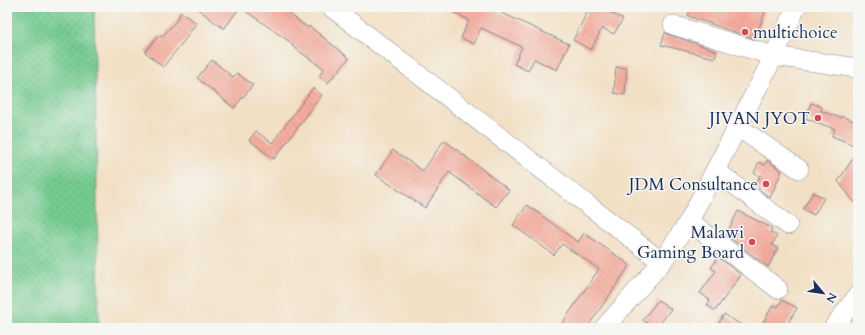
<svg xmlns="http://www.w3.org/2000/svg" width="865" height="335" font-family="Cardo,serif">
<style>
.grass{fill:url(#grass-dots);stroke:#487d77}
.building{fill:url(#building-back-hatch)}
.lines{fill:none;stroke-linecap:round;stroke-linejoin:round}
.minor-casing{stroke:#868892;stroke-width:20}
.minor{stroke:#fff;stroke-width:19}
.poi-dot{fill:#d1495b;stroke:#f6f6f2;stroke-width:1.5}
.labels{text-anchor:middle;stroke-width:3;stroke-linejoin:round;paint-order:stroke}
.poi-label{font-size:17px;fill:#1b2f5e;stroke:#f6f6f2;text-anchor:end}
</style>
<defs>
<pattern id="grass-dots" width="8" height="8" patternUnits="userSpaceOnUse"><rect width="8" height="8" fill="#74cb90"/><path d="M2 2h.1M6 6h.1" fill="none" stroke="#5ea579" stroke-width="1.8" stroke-linecap="round"/></pattern>
<pattern id="building-back-hatch" width="6" height="6" patternUnits="userSpaceOnUse"><rect width="6" height="6" fill="#f5ac9c"/><path d="M-1 5l2 2M0 0l6 6M5-1l2 2" fill="none" stroke="#d19489"/></pattern>
</defs>
<rect width="100%" height="100%" fill="#f6f6f2"/>
<filter id="ink" filterUnits="userSpaceOnUse"><feTurbulence type="fractalNoise" baseFrequency=".025" numOctaves="2"/><feDisplacementMap in="SourceGraphic" scale="8" xChannelSelector="R" yChannelSelector="G"/><feConvolveMatrix kernelMatrix="1 2 1 2 8 2 1 2 1" color-interpolation-filters="sRGB"/></filter>
<filter id="wash" filterUnits="userSpaceOnUse"><feTurbulence type="fractalNoise" baseFrequency=".012" numOctaves="4" result="noise"/><feDisplacementMap in="SourceGraphic" scale="16" xChannelSelector="R" yChannelSelector="G"/><feGaussianBlur stdDeviation="0.9" result="paint"/><feColorMatrix in="noise" values="0 0 0 0 0 0 0 0 0 0 0 0 0 0 0 0 0 1.4 0 .05"/><feComposite in="paint" operator="in"/></filter>
<g filter="url(#wash)">
<rect width="100%" height="100%" fill="#f2e0c5"/>
<polygon class="grass" points="7,7 94,7 99,328 7,328"/>
<g id="blocks">
<g class="building">
<polygon points="195,7 281,7 308,28 309,26 349,58 328,83 319,76 324,69 292,46 293,44 240,7 224,29"/>
<polygon points="442,7 489,7 569,44 557,70 534,59 528,71 514,64 522,47 481,28 474,44 461,38 469,20"/>
<polygon points="590,7 612,7 609,12 623,19 614,34 602,28 591,50 573,40"/>
<polygon points="691,7 751,7 765,12 755,39 688,16"/>
<polygon points="181,12 196,23 187,37 163,67 145,52 159,35 162,37 176,21"/>
<polygon points="665,33 717,51 715,58 661,45"/>
<polygon points="212,60 233,77 237,73 253,85 234,108 197,78"/>
<polygon points="616,67 627,68 625,95 614,93"/>
<polygon points="313,88 322,95 274,159 249,140 256,131 272,143"/>
<polygon points="811,103 822,107 821,111 841,118 842,116 858,123 858,147 832,136 835,129 805,118"/>
<polygon points="444,140 509,190 496,207 449,172 425,208 376,175 393,150 423,171"/>
<polygon points="858,151 858,207 838,181"/>
<polygon points="767,160 782,171 770,198 755,186 760,176 754,173 759,162 765,165"/>
<polygon points="813,192 824,198 814,215 803,209"/>
<polygon points="527,205 578,242 584,233 630,265 587,328 559,328 599,269 562,244 554,255 513,225"/>
<polygon points="738,211 772,228 770,232 777,236 772,245 778,248 768,267 726,235"/>
<polygon points="718,257 741,275 715,311 707,305 710,300 700,293 716,271 711,268"/>
<polygon points="658,300 671,309 657,328 653,328 643,320"/>
<polygon points="782,300 797,308 785,328 760,328 773,305 778,307"/>
<polygon points="724,314 746,328 716,328"/>
</g>
</g>
</g>
<g filter="url(#ink)">
<use href="#blocks" fill-opacity="0" stroke="#868892" stroke-width="1"/>
<g class="lines">
<defs>
<g id="minor">
<polyline points="331,7 662,262"/>
<polyline points="673,25 774,56 858,68"/>
<polyline points="738,127 799,169"/>
<polyline points="716,171 788,225"/>
<polyline points="689,221 778,289"/>
<polyline points="604,328 662,262 689,221 774,56 796,7"/>
<polyline points="833,328 858,295"/>
</g>
</defs>
<use href="#minor" class="minor-casing"/>
<use href="#minor" class="minor"/>
</g>
</g>
<g class="poi-dot">
<circle cx="745" cy="32" r="4"/>
<circle cx="818" cy="118" r="4"/>
<circle cx="766" cy="184" r="4"/>
<circle cx="752" cy="242" r="4"/>
</g>
<g class="labels">
<g class="poi-label">
<text x="753" y="38" text-anchor="start">multichoice</text>
<text x="810" y="124">JIVAN JYOT</text>
<text x="758" y="190">JDM Consultance</text>
<text x="744" y="238">Malawi<tspan x="744" dy="20">Gaming Board</tspan></text>
</g>
</g>
<rect width="865" height="335" fill="none" stroke="#f6f6f2" stroke-width="24"/>
<g transform="translate(823 293) rotate(119)" stroke="#f6f6f2" stroke-width="3" paint-order="stroke">
<path d="M0-3L7 15L0 10L-7 15Z" fill="#1b2f5e"/>
<text y="-6" font-size="11" font-weight="bold" text-anchor="middle" fill="#1b2f5e">N</text>
</g>
</svg>
